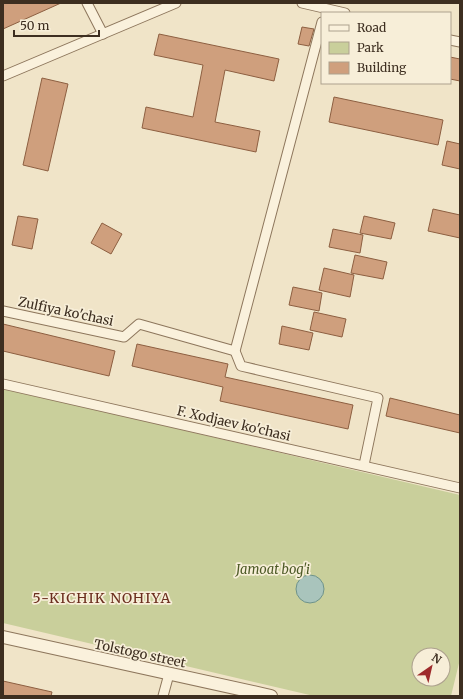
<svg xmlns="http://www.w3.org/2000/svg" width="463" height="699" font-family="Merriweather,serif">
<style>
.green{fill:#c9cf9b;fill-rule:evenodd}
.water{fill:#a9c4bc;stroke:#6f938a}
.building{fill:#cf9f7d;stroke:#8d5f41}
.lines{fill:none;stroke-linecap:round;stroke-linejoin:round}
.minor-casing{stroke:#8d765c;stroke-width:11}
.tertiary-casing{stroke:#8d765c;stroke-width:14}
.minor{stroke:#faf1dc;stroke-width:9}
.tertiary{stroke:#faf1dc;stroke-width:12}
.labels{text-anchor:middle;stroke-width:3.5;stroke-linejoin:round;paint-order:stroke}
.street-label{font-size:13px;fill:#3d2e20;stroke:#f7eed8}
.park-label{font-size:13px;font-style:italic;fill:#4d5a26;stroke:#f7eed8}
.neighbourhood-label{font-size:14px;letter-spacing:1px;fill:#6b2e1e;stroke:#f7eed8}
</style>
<rect width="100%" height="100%" fill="#f0e4c8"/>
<path class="green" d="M3 388 460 495V659L451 696H314L3 623ZM419 655H443V679H419Z"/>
<circle class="water" cx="310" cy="589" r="14"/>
<g class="building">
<polygon points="3,3 61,3 3,29"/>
<polygon points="302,27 314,29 309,46 298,44"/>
<polygon points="159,34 279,59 274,81 225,70 215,122 260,131 256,152 142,128 146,107 193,117 203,65 154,55"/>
<polygon points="450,57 460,59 460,81 450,79"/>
<polygon points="42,78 68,84 48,171 23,165"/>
<polygon points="334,97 443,120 438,145 329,122"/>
<polygon points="447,141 460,144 460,169 442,165"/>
<polygon points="433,209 460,215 460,238 428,231"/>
<polygon points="18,216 38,219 32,249 12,245"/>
<polygon points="364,216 395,223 391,239 360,233"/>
<polygon points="102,223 122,234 111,254 91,243"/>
<polygon points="333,229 363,235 360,253 329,247"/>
<polygon points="355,255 387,262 383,279 351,273"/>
<polygon points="324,268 354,275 350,297 319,290"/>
<polygon points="293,287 322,293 319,311 289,305"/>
<polygon points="314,312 346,319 342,337 310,330"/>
<polygon points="3,324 115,351 109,376 3,351"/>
<polygon points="282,326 313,333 309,350 279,344"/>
<polygon points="137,344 228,364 225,377 353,405 348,429 220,401 223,387 132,366"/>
<polygon points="390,398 460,415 460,433 386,416"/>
<polygon points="3,681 52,692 51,696 3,696"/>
</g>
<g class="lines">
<defs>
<g id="minor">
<polyline points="87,3 103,34"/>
<polyline points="302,3 345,13"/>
<polyline points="322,22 235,351 241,366 378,398 364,465"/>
<polyline points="450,40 460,42"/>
<polyline points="3,76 176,3"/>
<polyline points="3,311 124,337 139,324 235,351"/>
<polyline points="3,384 460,488"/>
<polyline points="163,696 169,674"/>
</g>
<polyline id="tertiary" points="3,637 271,696"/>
</defs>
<use href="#minor" class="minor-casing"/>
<use href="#tertiary" class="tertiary-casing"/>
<use href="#minor" class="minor"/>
<use href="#tertiary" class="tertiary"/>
</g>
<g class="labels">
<g class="street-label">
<text transform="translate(66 311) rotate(12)" y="5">Zulfiya ko'chasi</text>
<text transform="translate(234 423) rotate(13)" y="5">F. Xodjaev ko'chasi</text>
<text transform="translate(140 653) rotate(12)" y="5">Tolstogo street</text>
</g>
<g class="park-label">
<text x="273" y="574">Jamoat bog'i</text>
</g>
<g class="neighbourhood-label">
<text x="102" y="603">5-KICHIK NOHIYA</text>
</g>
</g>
<rect width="463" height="699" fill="none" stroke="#3d2e20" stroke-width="8"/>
<rect x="321" y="12" width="130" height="72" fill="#f7eed8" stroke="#ada18e"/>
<rect x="329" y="25" width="20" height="6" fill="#faf1dc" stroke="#ada18e"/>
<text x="357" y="32" font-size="12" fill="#3d2e20">Road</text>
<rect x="329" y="42" width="20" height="12" fill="#c9cf9b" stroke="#ada18e"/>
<text x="357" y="52" font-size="12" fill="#3d2e20">Park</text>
<rect x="329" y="62" width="20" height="12" fill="#cf9f7d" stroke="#ada18e"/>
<text x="357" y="72" font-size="12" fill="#3d2e20">Building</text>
<g transform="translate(431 667) rotate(34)"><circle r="19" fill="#f7eed8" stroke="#ada18e"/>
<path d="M0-3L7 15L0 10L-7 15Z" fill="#9e2a2b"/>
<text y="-6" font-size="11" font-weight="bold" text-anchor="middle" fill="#3d2e20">N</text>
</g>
<path d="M14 30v6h85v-6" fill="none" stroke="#3d2e20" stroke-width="2"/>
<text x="20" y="30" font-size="12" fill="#3d2e20" stroke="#f7eed8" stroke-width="3" paint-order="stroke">50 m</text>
</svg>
